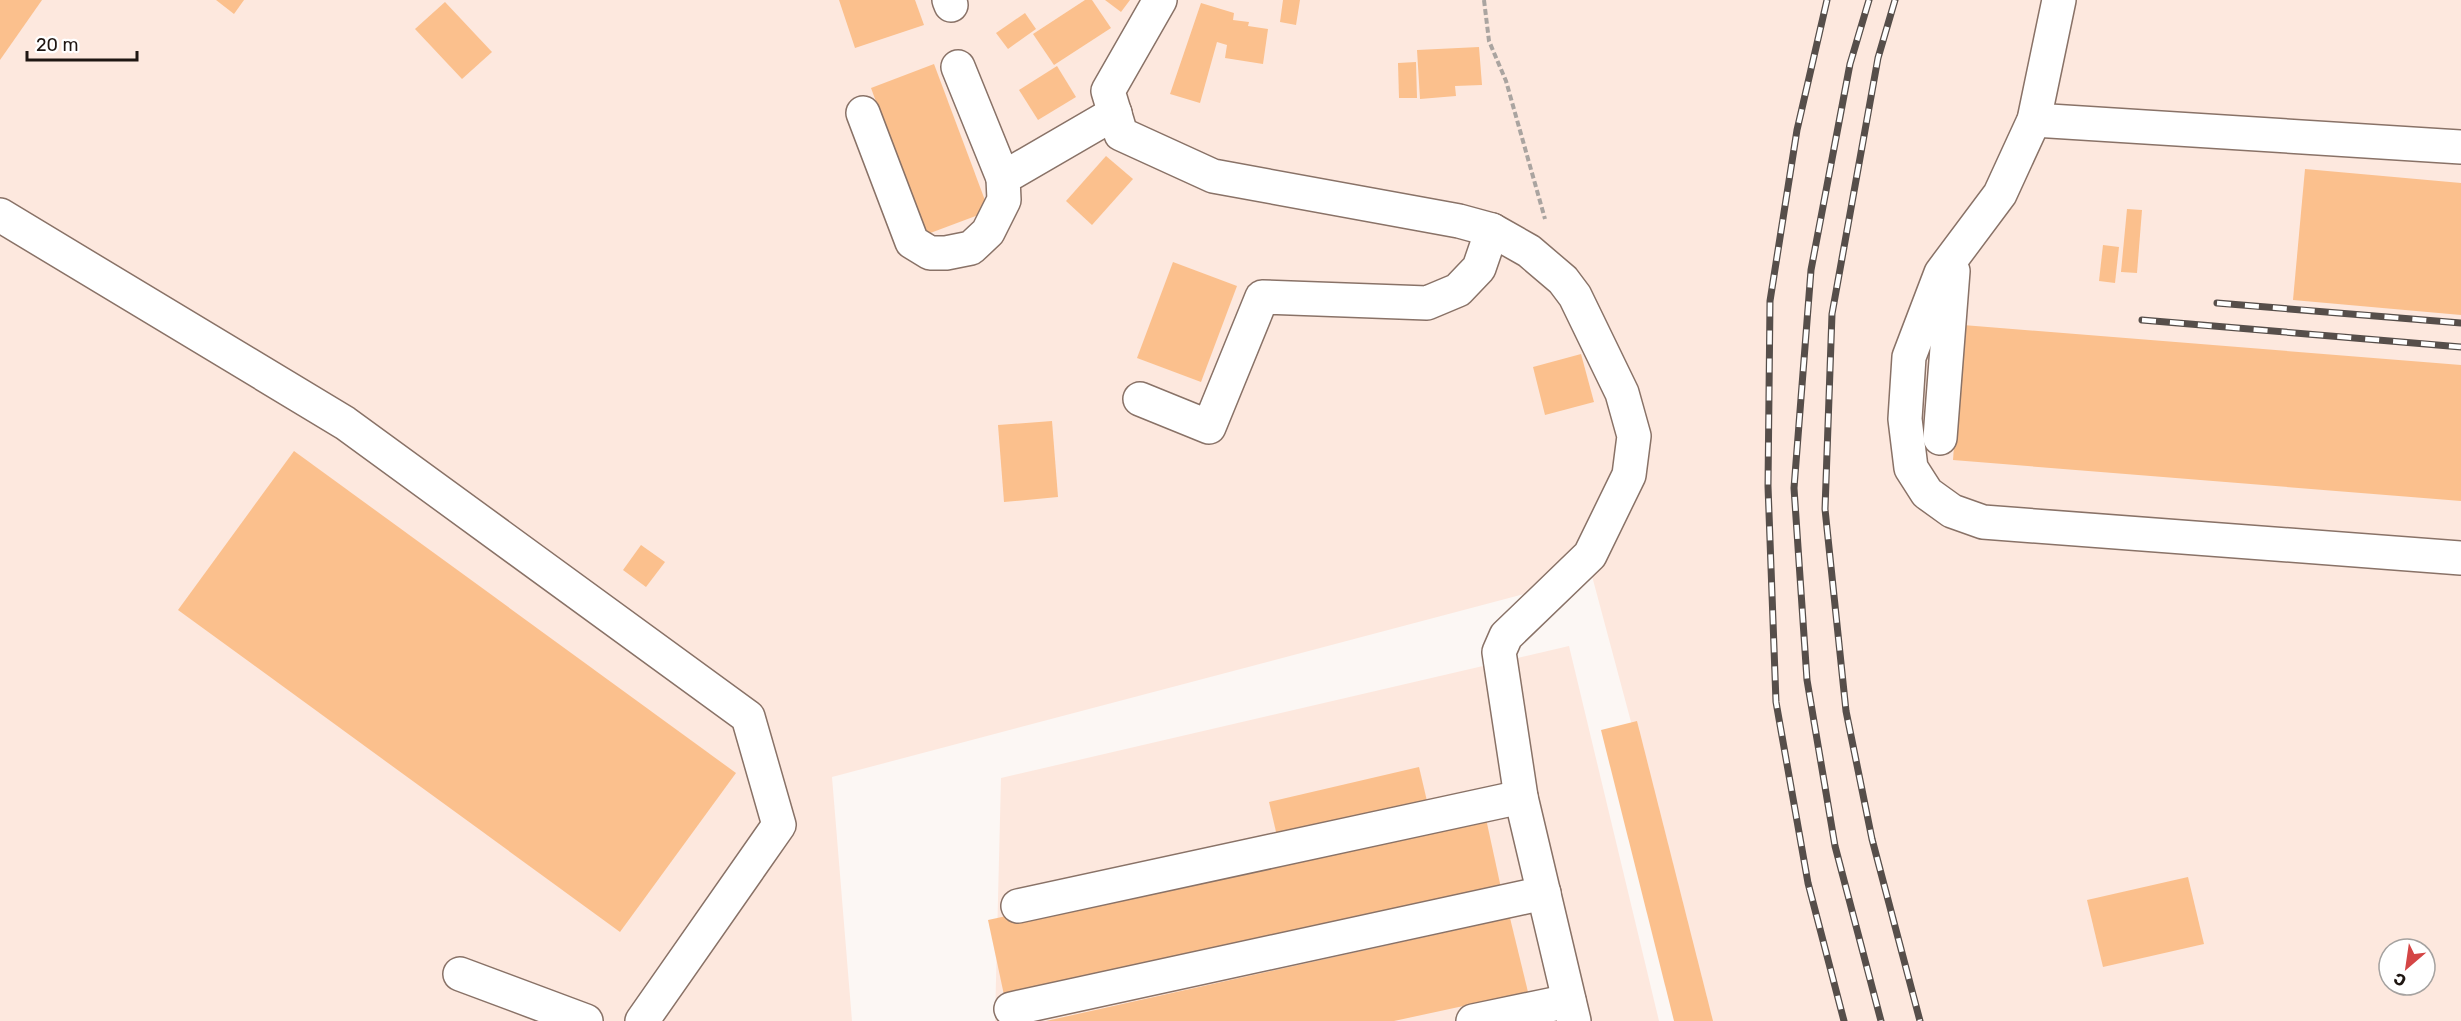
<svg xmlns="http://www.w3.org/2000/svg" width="2461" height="1021" font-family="Rubik,sans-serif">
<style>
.built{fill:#fde8de;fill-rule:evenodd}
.building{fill:#fbc08d}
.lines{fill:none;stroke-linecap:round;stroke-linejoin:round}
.minor-casing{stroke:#897267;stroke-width:36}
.path{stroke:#aaa4a0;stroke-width:4;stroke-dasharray:6 3;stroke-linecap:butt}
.minor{stroke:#fff;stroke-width:33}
.rail-casing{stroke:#564e4a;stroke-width:7}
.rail{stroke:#fff;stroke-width:4.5;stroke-dasharray:14;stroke-linecap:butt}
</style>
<rect width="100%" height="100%" fill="#fcf7f4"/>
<g class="built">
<path d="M0 0H2461V1021H1711L1592 576 832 777 852 1021H0ZM2389 949H2425V985H2389Z"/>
<polygon points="1569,646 1659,1021 995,1021 1001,778"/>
</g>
<g class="building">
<polygon points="0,0 42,0 0,60"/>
<polygon points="216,0 244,0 234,14"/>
<polygon points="839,0 915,0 924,25 855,48"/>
<polygon points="1085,0 1092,0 1111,28 1054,65 1033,34"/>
<polygon points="1105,0 1130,0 1121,12"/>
<polygon points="1283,0 1300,0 1296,25 1280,22"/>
<polygon points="445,2 492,52 462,79 415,29"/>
<polygon points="1201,3 1234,13 1233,20 1249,22 1248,26 1268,29 1263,64 1225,58 1227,45 1217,42 1200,103 1170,94"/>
<polygon points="1025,13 1036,29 1008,49 996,33"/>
<polygon points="1479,47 1482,85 1455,86 1456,96 1420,99 1417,50"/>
<polygon points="1416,62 1417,98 1399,98 1398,63"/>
<polygon points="934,64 989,211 925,235 871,88"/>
<polygon points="1057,66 1076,97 1038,120 1019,90"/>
<polygon points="1106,156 1133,179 1092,225 1066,201"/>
<polygon points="2305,169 2461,183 2461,315 2293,300"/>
<polygon points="2127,209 2142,210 2137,273 2121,272"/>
<polygon points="2103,245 2119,247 2115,283 2099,281"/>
<polygon points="1173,262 1237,286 1201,382 1137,358"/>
<polygon points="1963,325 2461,365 2461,501 1953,460"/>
<polygon points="1581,354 1594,402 1545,415 1533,367"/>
<polygon points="1052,421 1058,497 1004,502 998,425"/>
<polygon points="294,451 736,773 620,932 178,610"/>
<polygon points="641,545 665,562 646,587 623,570"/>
<polygon points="1637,721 1713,1021 1674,1021 1601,730"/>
<polygon points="1419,767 1427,801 1277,836 1269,802"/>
<polygon points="1485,814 1501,888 1004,995 988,920"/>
<polygon points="2188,877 2204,944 2103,967 2087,900"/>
<polygon points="1510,918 1528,992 1394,1021 1046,1021"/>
</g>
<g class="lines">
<defs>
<g id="minor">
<polyline points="949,0 951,5"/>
<polyline points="1160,0 1108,91 1121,134 1213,176 1459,221 1492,230 1529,251 1563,280 1575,296 1622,393 1634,436 1629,475 1590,555 1506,636 1499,652 1521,797 1574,1021"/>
<polyline points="2059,0 2034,120 2000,194 1941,273 1909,357 1905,419 1911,468 1927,493 1952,511 1983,522 2461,558"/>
<polyline points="958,67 1003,178"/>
<polyline points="863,113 912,242 930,253 946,253 971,248 988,232 1004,200 1003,178 1115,113"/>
<polyline points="2034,120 2461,147"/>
<polyline points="0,215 345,423 748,717 779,825 642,1021"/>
<polyline points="1140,399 1209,427 1262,297 1427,303 1458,290 1479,268 1492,230"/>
<polyline points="1940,438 1953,271"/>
<polyline points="1018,906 1521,797"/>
<polyline points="460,974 586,1021"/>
<polyline points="1011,1009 1544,893"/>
<polyline points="1473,1021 1569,1001"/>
</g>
</defs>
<use href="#minor" class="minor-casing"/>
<polyline class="path" points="1484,0 1489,41 1506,81 1545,219"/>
<use href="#minor" class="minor"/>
<defs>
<g id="rail">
<polyline points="1827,0 1797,130 1770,301 1768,486 1776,702 1808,883 1844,1021"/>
<polyline points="1869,0 1850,64 1811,270 1794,488 1807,680 1835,846 1881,1021"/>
<polyline points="1895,0 1878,58 1832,314 1825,509 1846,711 1872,839 1920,1021"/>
<polyline points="2217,303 2461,323"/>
<polyline points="2142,320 2461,347"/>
</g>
</defs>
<use href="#rail" class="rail-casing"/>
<use href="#rail" class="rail"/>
</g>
<g transform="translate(2407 967) rotate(209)"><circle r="28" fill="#ffffff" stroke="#a5a2a0" stroke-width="1.5"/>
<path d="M0-4.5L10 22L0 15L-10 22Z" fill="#d44545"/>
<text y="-9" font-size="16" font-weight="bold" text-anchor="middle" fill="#1f1612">С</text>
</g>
<path d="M27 51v9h110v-9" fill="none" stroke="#1f1612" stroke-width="3"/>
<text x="36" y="51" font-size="18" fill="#1f1612" stroke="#ffffff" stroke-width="4.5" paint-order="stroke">20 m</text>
</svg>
